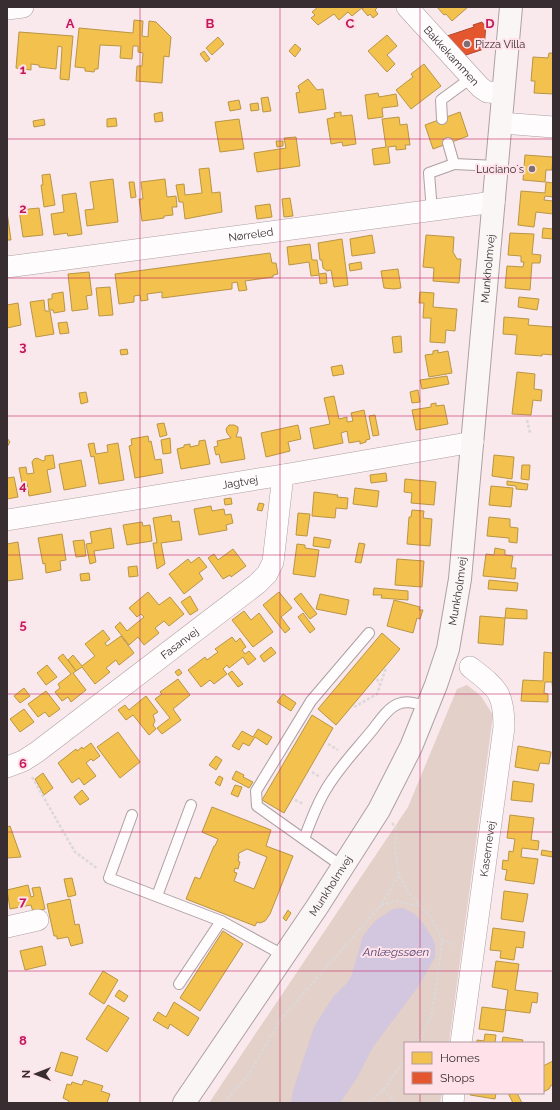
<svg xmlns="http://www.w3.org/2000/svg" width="560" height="1110" font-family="Raleway,sans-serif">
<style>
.green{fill:#e3d0c8}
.water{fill:#d2c7de}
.homes{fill:#f2c14e;stroke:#ba9545;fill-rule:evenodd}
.shops{fill:#e4572e;stroke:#b04a2f}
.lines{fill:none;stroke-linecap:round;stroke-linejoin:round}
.lane-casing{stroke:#ada0a3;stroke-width:12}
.street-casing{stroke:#ada0a3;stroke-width:22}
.secondary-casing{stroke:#ada0a3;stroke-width:24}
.path{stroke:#dcd8d8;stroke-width:2.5;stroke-dasharray:3 2;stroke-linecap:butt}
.lane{stroke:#fefcfc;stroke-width:10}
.street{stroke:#fefcfc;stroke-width:21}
.secondary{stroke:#fbf6f6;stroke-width:22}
.grid{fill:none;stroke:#c2185b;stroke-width:1;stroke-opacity:0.55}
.poi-dot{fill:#7c6e72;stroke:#ffe2e9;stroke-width:1.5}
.labels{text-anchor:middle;stroke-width:4;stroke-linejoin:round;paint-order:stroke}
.poi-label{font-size:11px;fill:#382d30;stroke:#ffe2e9;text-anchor:start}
.street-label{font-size:11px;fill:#382d30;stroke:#ffe2e9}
.water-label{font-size:12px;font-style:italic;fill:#524471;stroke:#ffe2e9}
.grid-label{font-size:13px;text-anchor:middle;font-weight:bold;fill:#c2185b;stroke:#ffe2e9;stroke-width:4;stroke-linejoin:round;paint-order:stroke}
</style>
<rect width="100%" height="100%" fill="#f9e8ec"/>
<polygon class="green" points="467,685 481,696 493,715 449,1043 405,1043 405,1093 442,1093 440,1103 209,1103 408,807 457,689"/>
<polygon class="water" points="403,908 415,914 425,926 435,943 435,957 418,987 373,1047 357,1078 340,1103 291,1103 293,1091 314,1027 333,997 348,982 352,974 363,936 375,921 393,909"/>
<g class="homes">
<polygon points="318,7 363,7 352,16 348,12 339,20 334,14 318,25 311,18 315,15 312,12"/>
<polygon points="365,7 378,7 375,10 378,14 373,18 370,14 368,16 362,9"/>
<polygon points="437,7 468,7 452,21 446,14 444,15"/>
<polygon points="134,20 143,21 142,36 148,37 149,21 156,22 171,37 169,57 164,56 162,83 136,81 137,66 142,66 143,53 138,52 138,46 133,46 132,59 120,58 121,46 100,45 98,69 95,69 94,72 85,71 85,68 75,67 79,28 133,33"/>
<polygon points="19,32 73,36 69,80 60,79 62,47 58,46 56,69 39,67 39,65 31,64 31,70 16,68"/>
<polygon points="387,35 397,46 387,55 395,64 387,72 368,51"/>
<polygon points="218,37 224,44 212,55 206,48"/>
<polygon points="295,44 301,49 295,57 289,51"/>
<polygon points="204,51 210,59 206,62 200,54"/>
<polygon points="549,53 553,53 553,94 534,93 535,81 531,81 533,57 548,58"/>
<polygon points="424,64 441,86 411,109 396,90 413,77 411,74"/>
<polygon points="308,79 317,90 323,89 326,109 299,113 296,93 300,92 298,86"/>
<polygon points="378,93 379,97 396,94 398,106 382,108 383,117 368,119 365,95"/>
<polygon points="268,97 271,111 263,112 261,98"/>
<polygon points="239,100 241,109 230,111 228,102"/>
<polygon points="258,103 259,110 251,111 250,104"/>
<polygon points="162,112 163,121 155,122 154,114"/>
<polygon points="341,112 341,116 352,115 356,144 343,146 342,142 331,144 327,119 335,117 334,113"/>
<polygon points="460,112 468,136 433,149 425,125"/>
<polygon points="399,117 400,125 407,124 410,145 405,145 406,149 396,150 396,146 388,147 390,163 374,165 372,149 386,147 382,119"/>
<polygon points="116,118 117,126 107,127 107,119"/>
<polygon points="44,119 45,125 34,127 33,121"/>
<polygon points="239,119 244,149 220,152 215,122"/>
<polygon points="296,137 300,166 257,172 254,153 286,148 284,138"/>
<polygon points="276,141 283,141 283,146 277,147"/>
<polygon points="525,155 553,157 552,170 546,170 545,182 523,180"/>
<polygon points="209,168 212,193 220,192 222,212 185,219 183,202 179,202 176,185 184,184 185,195 202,193 199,169"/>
<polygon points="50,174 55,205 44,207 41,185 43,185 42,175"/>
<polygon points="113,179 118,222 87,226 85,210 94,209 90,182"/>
<polygon points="165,179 167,197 176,196 177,207 172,207 173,215 164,216 164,218 142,221 139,199 143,199 141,182"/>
<polygon points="129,182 134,182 136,197 131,198"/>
<polygon points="546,182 553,183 553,197 545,196 544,200 553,201 553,214 536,212 534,227 518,225 521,191 545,193"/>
<polygon points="76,193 82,234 68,236 67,233 54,235 51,214 64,212 62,195"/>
<polygon points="290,198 293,216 284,217 282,199"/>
<polygon points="270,204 272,217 257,219 255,206"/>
<polygon points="39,208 43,235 23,237 19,210"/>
<polygon points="7,212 11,240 7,240"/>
<polygon points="543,228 553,229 553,239 542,238"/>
<polygon points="510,233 534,234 532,254 541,255 540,263 532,263 530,290 505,288 507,266 523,267 524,262 521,262 521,256 508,255"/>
<polygon points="372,235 375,253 352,256 350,239"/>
<polygon points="426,235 454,237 453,252 457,259 461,259 459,283 433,281 434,268 423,267"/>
<polygon points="342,239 348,285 334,287 331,270 327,271 323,268 322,260 320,260 318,243"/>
<polygon points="310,244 312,260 317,260 319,274 326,273 327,283 320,284 319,275 311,276 309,262 289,265 287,247"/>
<polygon points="270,253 272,263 276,263 278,274 273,275 273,277 245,281 247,290 239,291 237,282 232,283 232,289 162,298 162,292 147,294 148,300 141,301 140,295 134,296 134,302 119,304 115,274"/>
<polygon points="361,262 362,269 350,271 349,264"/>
<polygon points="398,269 401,288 394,289 384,288 381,271"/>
<polygon points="89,272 92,295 86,296 88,309 72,311 68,274"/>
<polygon points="110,287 113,315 99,316 96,288"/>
<polygon points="63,292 65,311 54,313 53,310 49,310 48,299 52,299 52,294"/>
<polygon points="420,292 434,293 433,307 457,309 455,331 446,330 445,343 430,342 431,318 423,318 424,303 419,303"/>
<polygon points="519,297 539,299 537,310 518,307"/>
<polygon points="44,300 45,311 50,311 54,334 36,337 30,302"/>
<polygon points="18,303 21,325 7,328 7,305"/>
<polygon points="504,317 529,319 528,325 553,327 553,355 542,354 542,356 515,354 517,335 503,334"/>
<polygon points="67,322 69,333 60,334 58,323"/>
<polygon points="401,336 402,352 394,353 392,337"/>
<polygon points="127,349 128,354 121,355 120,350"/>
<polygon points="438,350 438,353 448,351 452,373 429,377 425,355 433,354 433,351"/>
<polygon points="342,365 344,374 333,376 331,367"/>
<polygon points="517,372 535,374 534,389 542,390 541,401 533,400 531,415 512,414"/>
<polygon points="447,376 449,384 422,389 420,380"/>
<polygon points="418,390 420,402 412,403 410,392"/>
<polygon points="86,392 88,402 81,404 79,393"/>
<polygon points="334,396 339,419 347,417 347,422 353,421 351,413 364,410 370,439 366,440 366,442 360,444 360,441 349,443 347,431 341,433 343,443 314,449 310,428 330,424 324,398"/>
<polygon points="436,403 436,406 444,405 448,424 416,430 412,410 431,407 431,404"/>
<polygon points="375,415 379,435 373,436 369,416"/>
<polygon points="164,423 167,435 160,437 157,424"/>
<polygon points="229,425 234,425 238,427 238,431 236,437 241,437 245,459 221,463 219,454 216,455 214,447 218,446 217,441 231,438 227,433 226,429"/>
<polygon points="298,425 301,439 288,442 290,451 266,457 261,433"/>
<polygon points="148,436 149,442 151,441 155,460 161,459 163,473 135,478 129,446 132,445 131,439"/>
<polygon points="7,438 10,442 7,447"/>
<polygon points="170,438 171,453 163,454 161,440"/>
<polygon points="205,440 210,464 181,469 177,449 184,447 184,445 190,444 190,447 199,445 199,441"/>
<polygon points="94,443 96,454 108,452 107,445 118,443 124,480 99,484 94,456 91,457 88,444"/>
<polygon points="53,455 55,468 47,470 51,492 29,496 27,483 22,483 19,468 26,467 27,474 34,473 32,462 34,459 37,458 43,461 45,460 45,456"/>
<polygon points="494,455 514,457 512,479 492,476"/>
<polygon points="81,460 86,486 64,490 59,464"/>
<polygon points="522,465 530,465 529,480 521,479"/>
<polygon points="386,473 387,481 371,483 370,475"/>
<polygon points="14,477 18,497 7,499 7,478"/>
<polygon points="405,479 436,482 434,505 411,503 412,493 404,492"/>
<polygon points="507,481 528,484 527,490 516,489 516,486 507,485"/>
<polygon points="491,486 513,488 511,507 489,505"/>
<polygon points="355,488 379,491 377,507 353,504"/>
<polygon points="314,492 338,495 337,497 348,498 347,509 336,508 335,518 312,516"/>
<polygon points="231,498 232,504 225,505 224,499"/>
<polygon points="259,503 264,504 262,511 257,510"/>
<polygon points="211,506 212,511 224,509 225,515 231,514 233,523 226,525 227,530 199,535 194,509"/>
<polygon points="412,510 424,511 423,518 432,519 430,546 407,544 409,517 411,517"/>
<polygon points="298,513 310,514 307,536 296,535"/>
<polygon points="171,515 172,522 179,521 182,540 161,543 165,564 157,569 153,543 157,543 153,518"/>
<polygon points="489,517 510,519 510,527 518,528 517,543 509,542 509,538 487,536"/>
<polygon points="142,522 143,526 150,525 152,541 127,545 123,525"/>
<polygon points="111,528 114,548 94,551 96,562 90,564 86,544 92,543 90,532"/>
<polygon points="62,534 66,560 60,561 61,570 46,573 45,563 43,564 38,538"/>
<polygon points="314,537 331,540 329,548 313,546"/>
<polygon points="84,540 86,556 76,557 73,541"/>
<polygon points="18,542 23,579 7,581 7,544"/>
<polygon points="359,543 365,544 361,563 355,562"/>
<polygon points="297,544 305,545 305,548 319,550 315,577 293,574"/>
<polygon points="495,548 505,550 505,555 513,556 511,568 516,568 515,579 483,576 486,554 494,555"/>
<polygon points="233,549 246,566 231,577 230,575 223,579 208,558 214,554 218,560"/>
<polygon points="199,557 207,567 199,573 203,579 184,594 169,574 188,559 191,563"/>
<polygon points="397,559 424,561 422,587 395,585"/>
<polygon points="137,566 138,576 129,577 128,567"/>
<polygon points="89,573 90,580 81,581 80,574"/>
<polygon points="489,580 518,583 517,591 488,589"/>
<polygon points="374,588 408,591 408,600 381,598 382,595 373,595"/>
<polygon points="148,592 159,605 170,597 184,614 169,626 164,621 155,628 159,633 144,645 138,637 129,645 115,627 120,622 127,631 144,617 141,614 137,617 129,608"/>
<polygon points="279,592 292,608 281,617 290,629 285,633 263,605"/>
<polygon points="301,593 317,614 310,619 294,599"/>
<polygon points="320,594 349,600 346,615 316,609"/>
<polygon points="190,596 198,610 190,615 181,602"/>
<polygon points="394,600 420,607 419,610 423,610 420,619 417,618 413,633 387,626"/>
<polygon points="506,608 527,610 527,619 505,618"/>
<polygon points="244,611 251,620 259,613 273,632 253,647 232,620"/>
<polygon points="303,613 315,629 310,633 298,617"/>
<polygon points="480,616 505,618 503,645 478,643"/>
<polygon points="103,630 110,639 105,643 107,646 121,636 134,653 119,665 116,660 106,668 110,672 95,684 82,667 76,671 68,660 73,655 82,666 95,656 85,644"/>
<polygon points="382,633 400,649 336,725 318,709"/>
<polygon points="232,637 236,642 240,638 246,647 242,650 245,654 249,651 256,659 248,665 243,657 229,668 227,665 223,669 227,674 214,684 210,680 201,687 188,670 205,657 207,660 218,652 215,649"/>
<polygon points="271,647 276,653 264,662 260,656"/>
<polygon points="544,652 553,653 553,694 552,682 545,682 544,693 548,694 548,702 521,701 523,680 543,681"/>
<polygon points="63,654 76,671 73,673 86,690 71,702 68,697 62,701 55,692 60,688 58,684 71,674 58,658"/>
<polygon points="47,665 57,677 46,685 37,673"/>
<polygon points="179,669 182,673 178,676 175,672"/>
<polygon points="232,671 243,684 238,687 228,674"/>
<polygon points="178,679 190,695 173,709 181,720 162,734 157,728 170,718 155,699 162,694 160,692"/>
<polygon points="24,688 30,696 20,703 14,696"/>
<polygon points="46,691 60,709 49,717 45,712 38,717 28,704"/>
<polygon points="283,694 296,703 291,711 277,702"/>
<polygon points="146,696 158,712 153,715 155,721 153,725 156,729 149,735 133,715 126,720 118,710 125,705 129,710"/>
<polygon points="24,709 34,722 20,732 10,719"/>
<polygon points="312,715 333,728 284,813 262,800"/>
<polygon points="258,729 272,737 267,745 255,737 249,746 243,743 239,750 232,746 242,731 253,737"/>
<polygon points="118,732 140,762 120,778 97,747"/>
<polygon points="91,743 100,756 93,761 91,759 86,763 96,776 84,785 79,778 72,783 58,763 76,749 77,751 82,747 83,749"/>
<polygon points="518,746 551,752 549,764 540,763 538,771 515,767"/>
<polygon points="216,756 222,760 216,770 209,765"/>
<polygon points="236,771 244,775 243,777 253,782 249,788 232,779"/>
<polygon points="43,773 53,788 44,795 35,779"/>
<polygon points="219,776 223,778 220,786 215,783"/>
<polygon points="513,781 534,784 532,802 511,800"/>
<polygon points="235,785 242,787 238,797 231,794"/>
<polygon points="82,790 89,799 80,805 74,797"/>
<path d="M212 807 271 830 266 846 293 856 270 914 265 921 260 923 257 922 255 926 186 899 195 877 200 879 214 846H215L218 839 202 832ZM247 849 267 857 254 889 234 881 237 873 234 872 235 868 238 869 240 862 238 861 239 856H238L239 853Z"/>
<polygon points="510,815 534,818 531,840 539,841 538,850 522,848 521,857 538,859 534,884 505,880 507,870 502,869 503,860 508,861 509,851 513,852 515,839 507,838"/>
<polygon points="10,826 21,857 7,858 7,827"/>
<polygon points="542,850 553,852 553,857 541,855"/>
<polygon points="72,878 76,895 68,897 64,879"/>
<polygon points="28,885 31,897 34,896 32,888 40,887 45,909 33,912 31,905 10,909 7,890"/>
<polygon points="504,891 528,894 523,922 501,919"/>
<polygon points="70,899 75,925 79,924 83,943 71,946 68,937 57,939 57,936 54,936 47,904"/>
<polygon points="288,910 291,913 286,921 283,918"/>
<polygon points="493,928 525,932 523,948 516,947 514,960 500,958 501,951 490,950"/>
<polygon points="223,931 243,944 200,1011 180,998"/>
<polygon points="42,946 46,965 25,970 20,951"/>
<polygon points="496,961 519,964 515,990 538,993 537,1003 532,1002 530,1013 505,1010 508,990 492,987"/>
<polygon points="103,971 118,980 104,1004 89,994"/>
<polygon points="119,990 128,996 124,1002 115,996"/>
<polygon points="174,1002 199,1018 188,1036 170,1024 168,1029 153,1020 158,1012 166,1017"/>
<polygon points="108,1005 129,1018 107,1052 86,1039"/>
<polygon points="482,1007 506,1010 503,1032 479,1029"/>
<polygon points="485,1034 496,1035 495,1042 497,1043 477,1043 477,1040 484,1041"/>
<polygon points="503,1037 523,1040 522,1043 502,1043"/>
<polygon points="61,1052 78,1057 72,1076 55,1071"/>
<polygon points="553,1061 553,1086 551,1085 549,1089 543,1092 543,1066"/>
<polygon points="84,1080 103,1086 101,1091 110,1094 107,1103 68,1103 69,1101 63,1098 67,1084 71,1085 72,1082 82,1085"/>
<polygon points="470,1093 496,1093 495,1099 470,1095"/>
<polygon points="508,1093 517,1093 522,1103 513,1103"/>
</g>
<polygon class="shops" points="482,22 483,24 486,24 484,49 463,56 447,36 474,27 473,25"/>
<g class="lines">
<defs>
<g id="lane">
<polyline points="442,119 441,100 471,78"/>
<polyline points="448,143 454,164 497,166"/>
<polyline points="432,211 429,173 454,164"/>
<polyline points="132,815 109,878 221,921 283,955"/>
<path d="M304 839C310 823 316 806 325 791 338 768 357 749 374 728 380 720 388 708 398 704 408 700 417 704 427 706"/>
<polyline points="343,867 257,806 256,791 311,701 369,633"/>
<polyline points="157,896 191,805"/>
<polyline points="179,984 221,921"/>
</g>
<g id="street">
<path id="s1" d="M407 7 480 87 487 92 503 93"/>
<polyline points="7,9 23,7"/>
<polyline points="501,123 553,127"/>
<path id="s2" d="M7 267 494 202"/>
<path id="s3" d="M7 520 283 475 473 442"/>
<path id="s4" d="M7 767 23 761 37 752 257 584 267 574 273 562 283 475"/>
<polyline points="7,927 38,920"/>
<path id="s5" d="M461 1043 504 727C504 692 497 688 470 667"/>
<polyline points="453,1103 454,1093"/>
</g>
<g id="secondary">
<path id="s6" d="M184 1103 317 907 379 810 411 747 436 685 448 649 460 579 511 7"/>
</g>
</defs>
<use href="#lane" class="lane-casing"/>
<use href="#street" class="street-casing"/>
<use href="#secondary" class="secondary-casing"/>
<g class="path">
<polyline points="527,420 530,433"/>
<polyline points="377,679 380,685"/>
<polyline points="354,707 377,694 386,668"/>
<polyline points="328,744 338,750"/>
<polyline points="312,772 320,777"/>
<polyline points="32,777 75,852 98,869"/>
<polyline points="295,800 304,804"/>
<polyline points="392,823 396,828 395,850 399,875 409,893 432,919 442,940 437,981 431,1017 418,1043"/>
<polyline points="381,905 396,901 419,906"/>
<polyline points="442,940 456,945"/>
<polyline points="383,1090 396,1103"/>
<polyline points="224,1103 249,1074 281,1019 381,905 399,875"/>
<polyline points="369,1103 383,1090 405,1060"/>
</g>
<use href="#lane" class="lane"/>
<use href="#street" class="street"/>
<use href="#secondary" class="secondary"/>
</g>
<path class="grid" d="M140 7V1103M280 7V1103M420 7V1043M7 139H553M7 278H553M7 416H553M7 555H553M7 694H553M7 832H553M7 971H553M420 1093V1103"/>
<g class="poi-dot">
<circle cx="467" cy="44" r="4"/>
<circle cx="532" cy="169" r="4"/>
</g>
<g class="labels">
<g class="poi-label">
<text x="475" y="48">Pizza Villa</text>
<text x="524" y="173" text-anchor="end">Luciano´s</text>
</g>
<g class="street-label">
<text dy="4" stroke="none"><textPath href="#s1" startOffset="66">Bakkekammen</textPath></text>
<text dy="4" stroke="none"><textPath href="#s2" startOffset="246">Nørreled</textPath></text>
<text dy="4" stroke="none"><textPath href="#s6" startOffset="910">Munkholmvej</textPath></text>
<text dy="4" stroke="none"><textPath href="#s3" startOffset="236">Jagtvej</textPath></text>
<text dy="4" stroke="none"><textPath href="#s6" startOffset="586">Munkholmvej</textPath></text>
<text dy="4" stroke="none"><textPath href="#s4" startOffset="213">Fasanvej</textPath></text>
<text dy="4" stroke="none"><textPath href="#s5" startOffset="196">Kasernevej</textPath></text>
<text dy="4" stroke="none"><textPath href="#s6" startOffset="262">Munkholmvej</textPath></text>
</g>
<g class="water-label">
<text x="396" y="956">Anlægssøen</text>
</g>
</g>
<g class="grid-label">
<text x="70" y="28">A</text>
<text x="210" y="28">B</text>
<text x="350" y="28">C</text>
<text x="490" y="28">D</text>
<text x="23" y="74">1</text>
<text x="23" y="213">2</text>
<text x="23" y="351">3</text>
<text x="23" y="490">4</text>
<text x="23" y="629">5</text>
<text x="23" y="768">6</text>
<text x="23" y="906">7</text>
<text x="23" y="1045">8</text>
</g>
<rect width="560" height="1110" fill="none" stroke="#382d30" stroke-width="16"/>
<rect x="404" y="1042" width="140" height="52" fill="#ffe2e9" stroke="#af9a9f"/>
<rect x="412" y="1052" width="20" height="12" fill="#f2c14e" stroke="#af9a9f"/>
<text x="440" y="1062" font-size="12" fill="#382d30">Homes</text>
<rect x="412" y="1072" width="20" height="12" fill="#e4572e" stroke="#af9a9f"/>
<text x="440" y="1082" font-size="12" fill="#382d30">Shops</text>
<g transform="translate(36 1074) rotate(270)" stroke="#ffe2e9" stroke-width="3" paint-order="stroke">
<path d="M0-3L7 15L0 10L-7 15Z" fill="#382d30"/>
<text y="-6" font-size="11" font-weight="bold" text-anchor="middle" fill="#382d30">N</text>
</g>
</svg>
